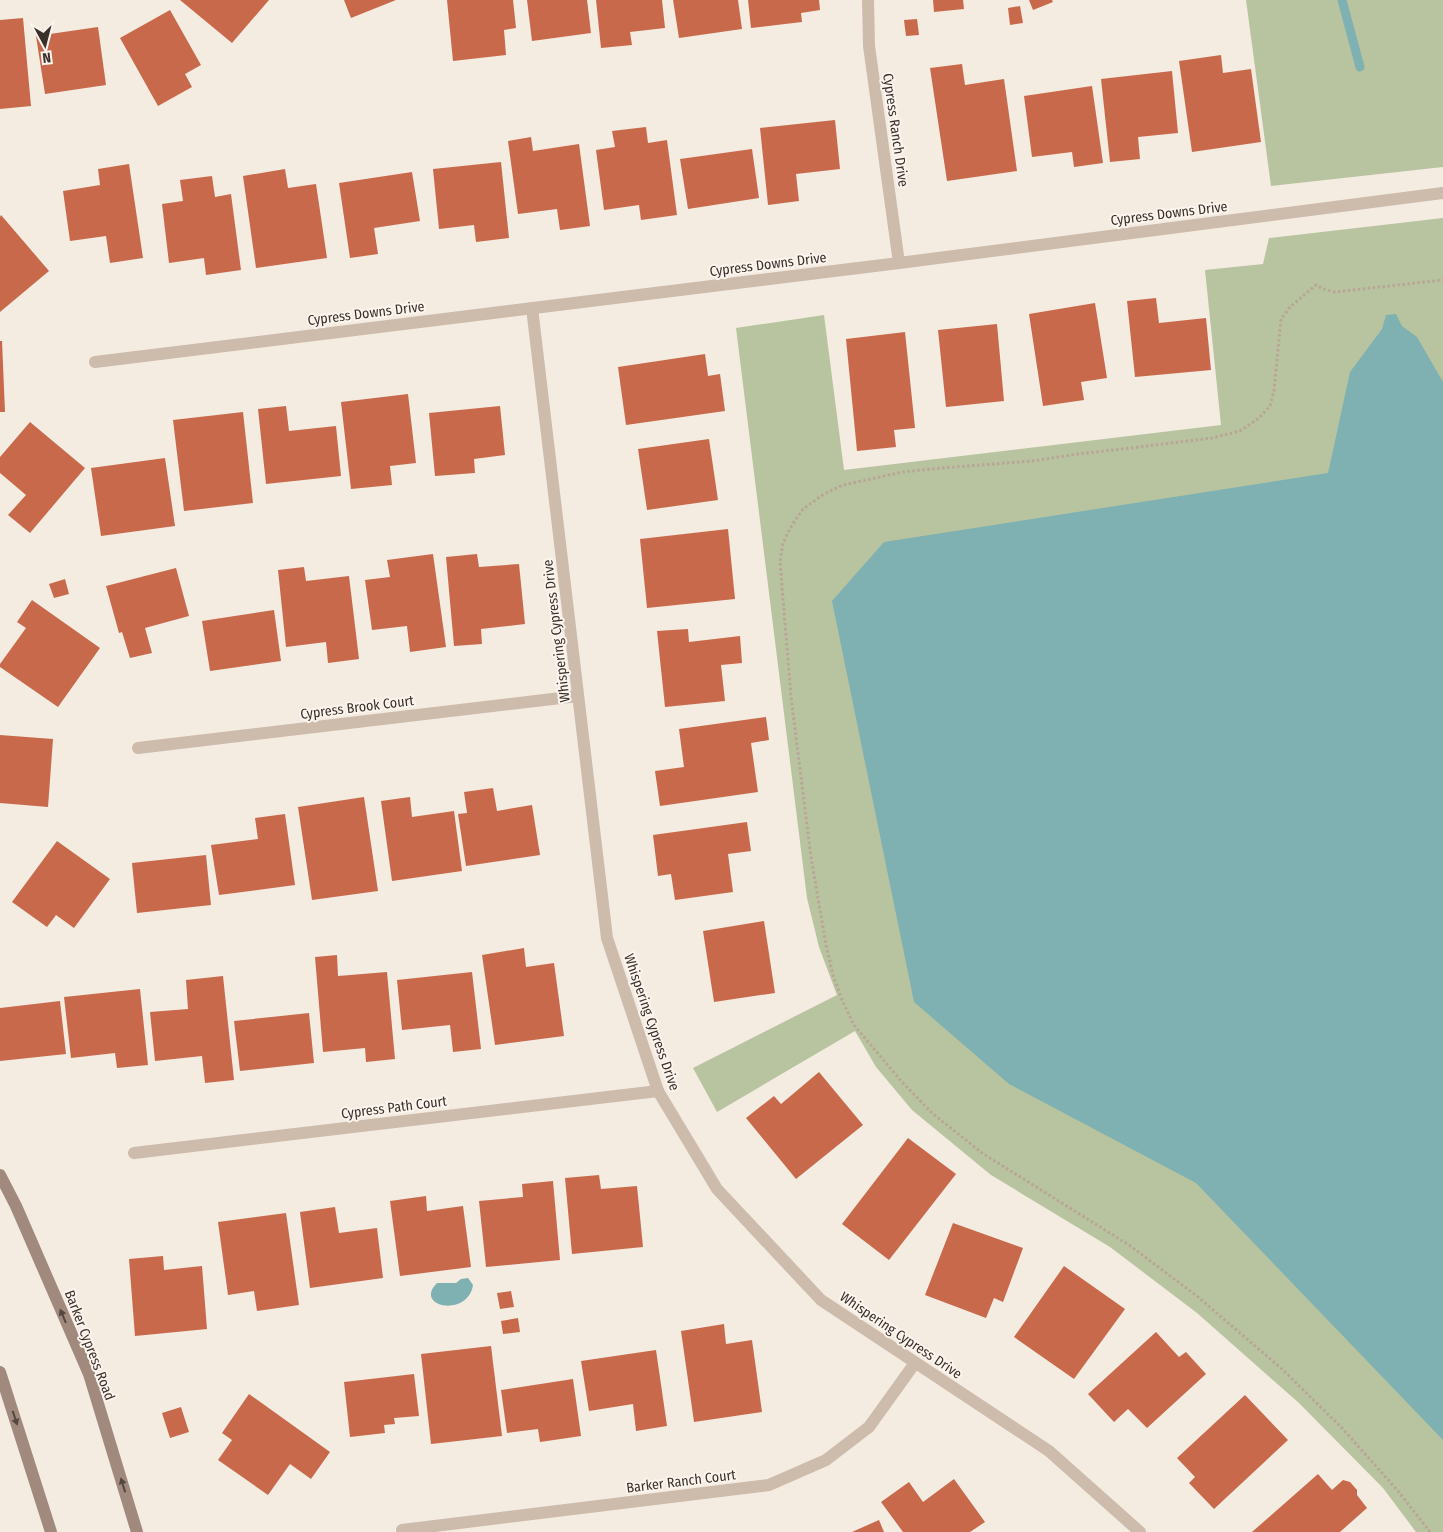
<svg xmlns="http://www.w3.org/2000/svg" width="1443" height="1532" font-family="'Fira Sans Condensed',sans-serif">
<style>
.green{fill:#b8c4a0}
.water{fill:#7fb0b2}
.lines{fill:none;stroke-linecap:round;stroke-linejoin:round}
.stream{stroke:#7fb0b2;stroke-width:9}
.building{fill:#c8694b}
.path{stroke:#b9a596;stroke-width:3;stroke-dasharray:2.5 2.5;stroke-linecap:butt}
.street{stroke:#cdbbac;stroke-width:12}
.secondary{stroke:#a18a7d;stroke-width:12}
.oneway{fill:#544640}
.labels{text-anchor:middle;stroke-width:4;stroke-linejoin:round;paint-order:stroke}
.street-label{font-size:14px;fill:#3b302b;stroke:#fbf5ee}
</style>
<rect width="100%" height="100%" fill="#f4ebe1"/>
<g class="green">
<polygon points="1246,0 1443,0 1443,167 1271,186"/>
<polygon points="1443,218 1443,1532 1416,1532 1383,1488 1299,1403 1197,1313 1110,1247 991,1175 912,1110 876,1067 855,1031 717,1112 693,1068 837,995 819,947 807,898 736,328 824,315 844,470 1221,425 1205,270 1263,264 1269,238"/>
</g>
<g class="water">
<polygon points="1396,314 1402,326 1417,337 1443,382 1443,1440 1196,1183 1009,1084 914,1002 832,601 884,542 1328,473 1350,372 1382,329 1386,315"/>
<path d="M468 1278 473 1285C468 1318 413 1307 437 1283H456L461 1279Z"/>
</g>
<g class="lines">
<polyline class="stream" points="1342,0 1360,67"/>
</g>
<g class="building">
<polygon points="180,0 269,0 232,43"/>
<polygon points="344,0 396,0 351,18"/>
<polygon points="447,0 513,0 516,28 504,30 506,55 453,61"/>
<polygon points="527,0 587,0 591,33 532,41"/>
<polygon points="596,0 662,0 665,28 630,32 632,45 601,48"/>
<polygon points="673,0 738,0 742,29 679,38"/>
<polygon points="748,0 819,0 820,10 801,13 802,22 751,28"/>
<polygon points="933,0 963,0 964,9 934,12"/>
<polygon points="1029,0 1052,0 1053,2 1033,10"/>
<polygon points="1020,6 1023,23 1010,25 1008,8"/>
<polygon points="170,10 201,65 185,74 192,87 158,106 120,38"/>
<polygon points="23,18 31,106 0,109 0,20"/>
<polygon points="917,19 919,35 906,36 904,20"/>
<polygon points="98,27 106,85 45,94 36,36"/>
<polygon points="1221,55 1223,73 1251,69 1261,142 1192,152 1179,61"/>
<polygon points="962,64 965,85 1004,79 1017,171 947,181 930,68"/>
<polygon points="1172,71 1178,133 1138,137 1140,159 1110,162 1101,79"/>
<polygon points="1092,86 1103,163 1074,167 1072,152 1032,157 1024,96"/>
<polygon points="835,120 840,169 796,174 799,201 768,205 760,128"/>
<polygon points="646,127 648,143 667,140 677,215 641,220 639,205 604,210 596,150 615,147 612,131"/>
<polygon points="531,137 533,151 579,144 590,226 560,230 557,209 518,214 508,141"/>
<polygon points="752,149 759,198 688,209 680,159"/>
<polygon points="501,162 509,238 476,242 474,225 439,229 433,169"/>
<polygon points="129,164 143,258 110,263 106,236 70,241 63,191 100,185 98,169"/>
<polygon points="285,169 288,188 316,184 327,258 256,268 243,176"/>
<polygon points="412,172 420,221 374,228 378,254 350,258 339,183"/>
<polygon points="212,176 215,197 231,194 241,270 206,275 204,258 169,263 162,204 183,201 180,180"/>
<polygon points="1,215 49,271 0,312 0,217"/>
<polygon points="1156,298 1159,323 1206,318 1211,370 1135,377 1127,301"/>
<polygon points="1095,303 1107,378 1081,382 1084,400 1043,406 1029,314"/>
<polygon points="997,324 1004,401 946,407 938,330"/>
<polygon points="905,332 915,428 894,430 896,447 857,451 846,339"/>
<polygon points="0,341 2,341 5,412 0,412"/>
<polygon points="705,354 708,376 720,374 725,411 626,425 618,367"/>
<polygon points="408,394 416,463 390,466 392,485 351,489 341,402"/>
<polygon points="286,406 289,431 336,426 341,476 266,484 258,409"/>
<polygon points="500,406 505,455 474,459 475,473 435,476 429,413"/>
<polygon points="243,412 253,503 184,511 173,420"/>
<polygon points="30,422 85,468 30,533 8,515 26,495 0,473 0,457"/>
<polygon points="709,439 718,500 647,510 638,449"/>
<polygon points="165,458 175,526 101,536 91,468"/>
<polygon points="728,529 735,599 647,608 640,539"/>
<polygon points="433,554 446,647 410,652 407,626 372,630 365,580 390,577 387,560"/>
<polygon points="477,554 479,567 519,564 525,624 481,629 482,644 454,646 446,557"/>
<polygon points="304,567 306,581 349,576 359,659 328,663 326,642 286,647 278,570"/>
<polygon points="176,568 189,616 145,628 152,653 130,658 122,632 119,633 106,586"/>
<polygon points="65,579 69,594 54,598 49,584"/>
<polygon points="32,600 100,648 58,707 0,667 0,664 26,628 17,622"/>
<polygon points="274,610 281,661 210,671 202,621"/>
<polygon points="688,629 689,642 740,636 742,663 721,665 725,701 665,707 657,631"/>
<polygon points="766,717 769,740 751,743 758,792 660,806 655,771 684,767 679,729"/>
<polygon points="0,735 53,739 48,807 0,803"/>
<polygon points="493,788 497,811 532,805 540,855 466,866 458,814 467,813 464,792"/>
<polygon points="364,797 378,891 312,900 298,807"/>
<polygon points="410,797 412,817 454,811 462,871 392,881 381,801"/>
<polygon points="285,814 295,885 219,895 211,845 258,839 255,818"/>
<polygon points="747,822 751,851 728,854 733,892 675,900 671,874 658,876 653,835"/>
<polygon points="57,841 110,879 74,928 56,915 47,927 12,902"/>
<polygon points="206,855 211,905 137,913 132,863"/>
<polygon points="764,921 775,993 714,1002 703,931"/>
<polygon points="524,948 526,967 554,963 564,1036 495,1045 482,955"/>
<polygon points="337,955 338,976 387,972 395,1059 366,1062 365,1048 323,1052 315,957"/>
<polygon points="472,972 481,1049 453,1052 450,1025 402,1030 397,980"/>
<polygon points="223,976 234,1080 205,1083 202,1056 155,1061 150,1012 188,1009 186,980"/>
<polygon points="140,989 148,1065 117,1068 115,1053 71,1058 64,997"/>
<polygon points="60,1001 66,1054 0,1061 0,1008"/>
<polygon points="309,1013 314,1063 240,1071 234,1021"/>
<polygon points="819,1072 863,1125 796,1179 746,1118 774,1096 781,1104"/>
<polygon points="908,1138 956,1174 889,1260 842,1224"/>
<polygon points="599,1175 601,1189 637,1186 643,1247 572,1254 565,1178"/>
<polygon points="553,1181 560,1260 486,1267 479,1201 523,1197 522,1184"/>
<polygon points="426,1196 427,1211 463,1206 471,1267 400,1276 390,1201"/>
<polygon points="335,1207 339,1233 377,1228 383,1278 310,1288 300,1212"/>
<polygon points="286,1213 299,1305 257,1311 254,1291 228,1295 218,1222"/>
<polygon points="953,1223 1023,1248 1003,1302 994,1298 986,1318 925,1295"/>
<polygon points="163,1256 164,1270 202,1266 207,1329 135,1336 129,1259"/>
<polygon points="1064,1266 1125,1309 1074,1379 1014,1337"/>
<polygon points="511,1291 514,1307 500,1309 497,1293"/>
<polygon points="518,1318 520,1332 503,1334 501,1321"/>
<polygon points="724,1324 726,1344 752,1340 762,1412 694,1422 681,1331"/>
<polygon points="1156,1332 1179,1357 1186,1352 1206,1374 1147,1428 1128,1409 1114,1422 1088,1394"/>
<polygon points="491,1346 502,1436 431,1444 421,1354"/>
<polygon points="656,1350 667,1426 636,1431 633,1404 589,1411 581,1361"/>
<polygon points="414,1374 419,1416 394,1418 395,1424 384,1425 385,1433 350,1437 344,1382"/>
<polygon points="573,1379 581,1436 540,1442 538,1429 507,1433 501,1390"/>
<polygon points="249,1394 330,1452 311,1479 290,1464 268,1495 218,1460 232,1440 222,1433"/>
<polygon points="1245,1395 1288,1440 1214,1509 1189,1483 1195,1477 1177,1458"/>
<polygon points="181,1407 189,1432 170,1438 162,1413"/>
<polygon points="1318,1474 1332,1490 1343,1480 1350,1482 1357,1490 1357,1495 1367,1508 1340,1532 1252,1532"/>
<polygon points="954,1479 985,1522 970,1532 903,1532 881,1502 909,1482 923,1502"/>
<polygon points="879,1520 884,1532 852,1532"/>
</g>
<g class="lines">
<polyline class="path" points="1430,1532 1398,1491 1342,1428 1282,1369 1198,1297 1129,1245 982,1153 932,1113 902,1082 854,1025 842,1000 833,975 826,945 811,857 791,697 780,562 783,543 792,525 803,509 824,494 843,485 903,472 941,468 1032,461 1078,454 1131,448 1212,438 1240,431 1259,418 1270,406 1274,391 1281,319 1291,306 1316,285 1323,289 1335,292 1443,280"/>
<g class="street">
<polyline points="868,0 869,46 899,263"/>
<polyline points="532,308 607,938 658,1091 717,1189 821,1300 1049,1451 1140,1532"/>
<polyline points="95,362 899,263 1443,193"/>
<polyline points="138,748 578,696"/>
<polyline points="134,1153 658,1091"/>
<polyline points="402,1530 769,1485 826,1460 869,1427 915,1363"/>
</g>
<g class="secondary">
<polyline points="0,1175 16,1206 89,1374 137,1532"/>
<polyline points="0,1372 51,1532"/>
</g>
</g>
<defs><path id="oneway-solid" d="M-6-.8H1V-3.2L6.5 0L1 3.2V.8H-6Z" transform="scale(1.25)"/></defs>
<g class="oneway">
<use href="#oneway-solid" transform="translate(63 1316) rotate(-113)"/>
<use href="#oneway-solid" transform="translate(15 1418) rotate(72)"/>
<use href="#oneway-solid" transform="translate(123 1485) rotate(-107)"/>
</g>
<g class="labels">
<g class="street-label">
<text transform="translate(896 130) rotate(82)" y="5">Cypress Ranch Drive</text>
<text transform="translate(1169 213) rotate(-7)" y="5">Cypress Downs Drive</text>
<text transform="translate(768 264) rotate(-7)" y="5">Cypress Downs Drive</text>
<text transform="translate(366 313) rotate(-7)" y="5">Cypress Downs Drive</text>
<text transform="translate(556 631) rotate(-97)" y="5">Whispering Cypress Drive</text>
<text transform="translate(357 707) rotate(-7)" y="5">Cypress Brook Court</text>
<text transform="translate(652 1022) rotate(71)" y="5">Whispering Cypress Drive</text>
<text transform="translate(394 1107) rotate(-7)" y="5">Cypress Path Court</text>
<text transform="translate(901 1335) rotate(34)" y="5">Whispering Cypress Drive</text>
<text transform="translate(90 1345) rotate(69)" y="5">Barker Cypress Road</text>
<text transform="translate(681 1481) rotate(-7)" y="5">Barker Ranch Court</text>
</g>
</g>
<g transform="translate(45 45) rotate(173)" stroke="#fbf5ee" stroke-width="4" paint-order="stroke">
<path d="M0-4L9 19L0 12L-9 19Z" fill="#3b302b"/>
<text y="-8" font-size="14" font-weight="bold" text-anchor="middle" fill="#3b302b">N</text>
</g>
</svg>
